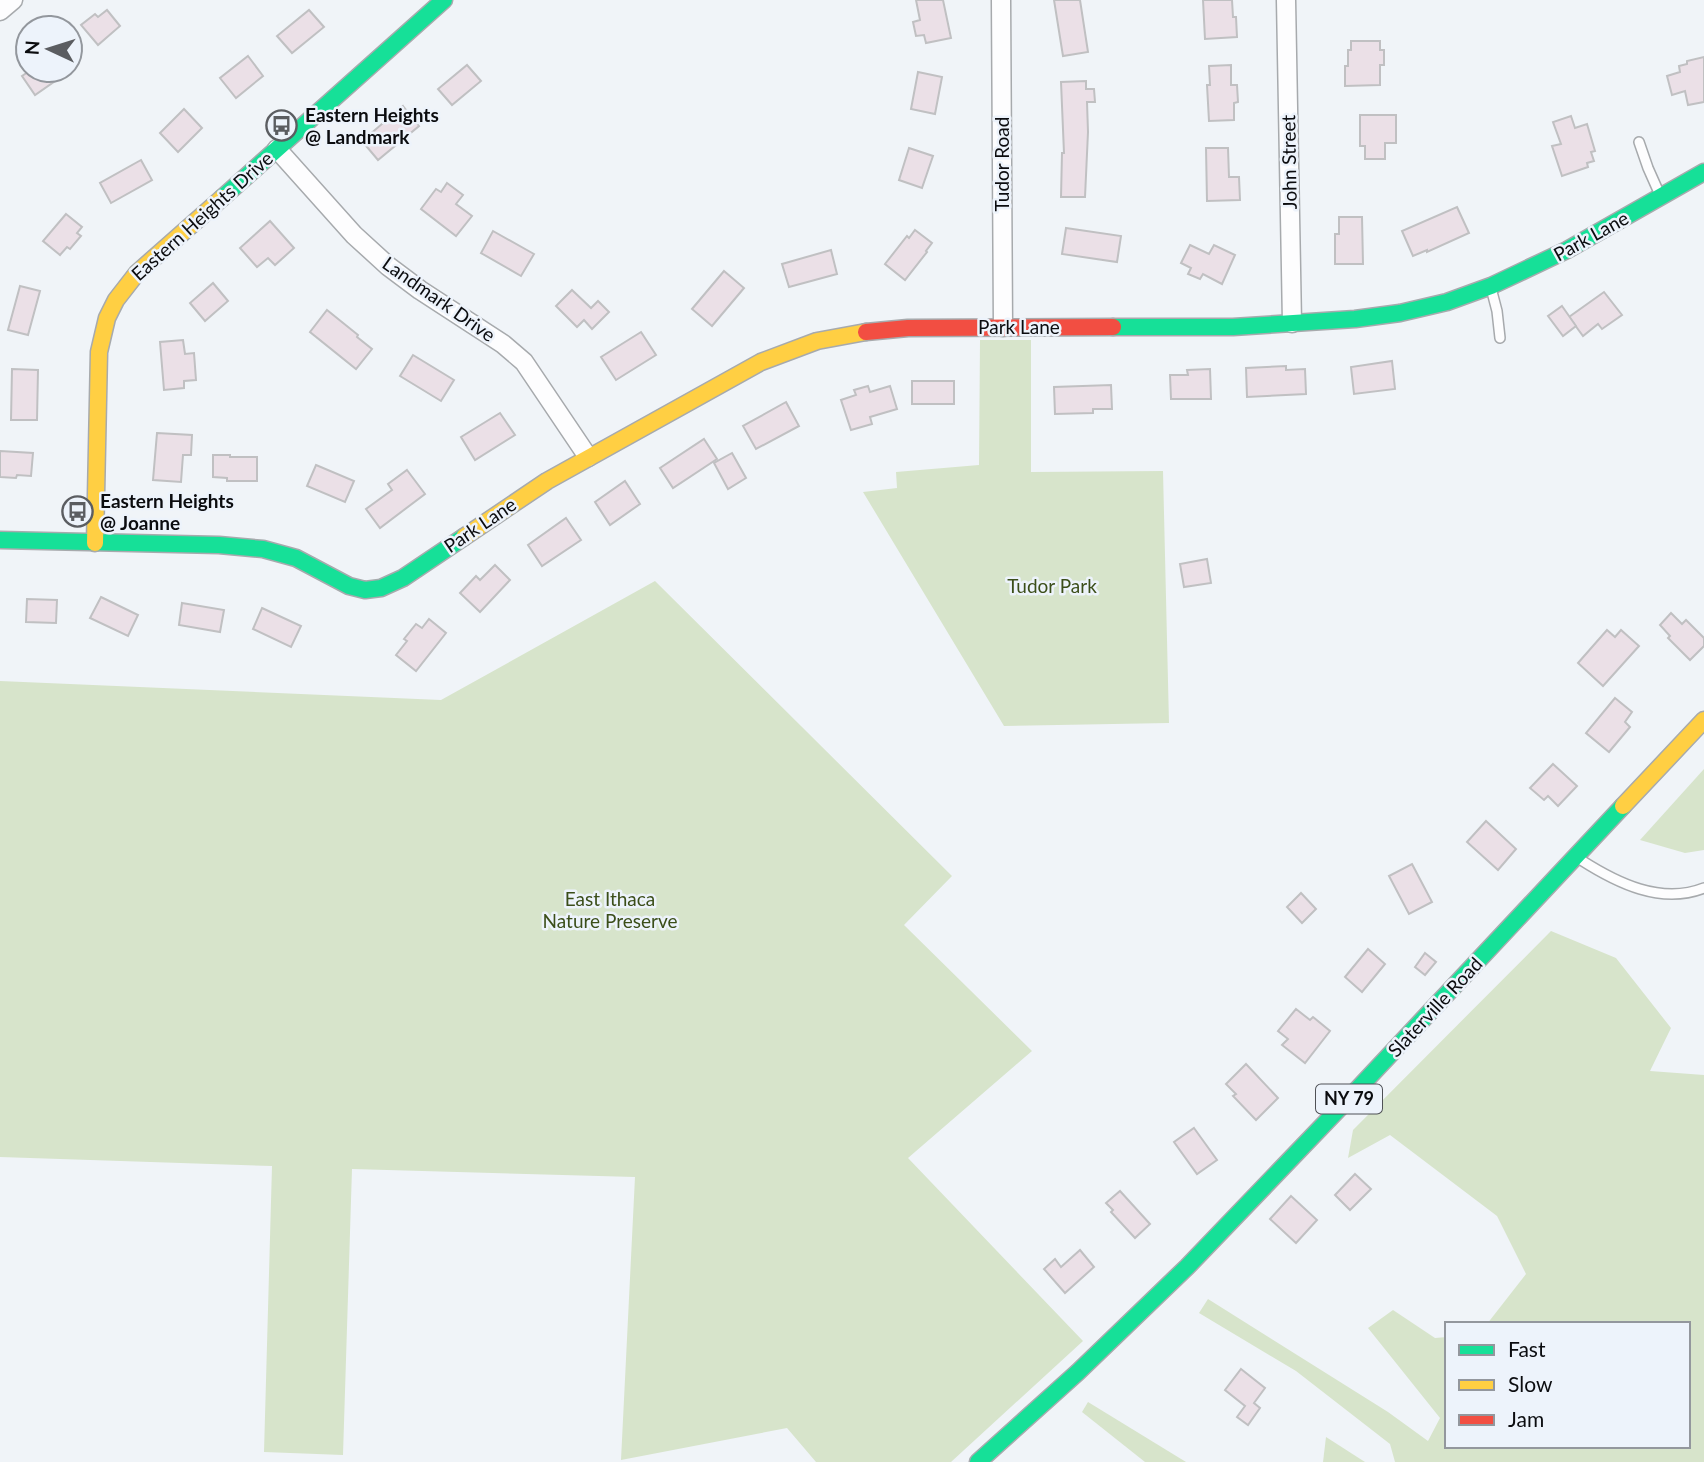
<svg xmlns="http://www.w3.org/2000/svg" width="1704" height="1462" font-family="Lato,sans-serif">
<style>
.green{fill:#d7e4cb}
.building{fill:#ebe0e7;stroke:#c0c0c2;stroke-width:2}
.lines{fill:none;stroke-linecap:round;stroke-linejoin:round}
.lane-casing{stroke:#a7aaad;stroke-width:12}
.street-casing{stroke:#a7aaad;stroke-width:21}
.fast-casing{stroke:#a7aaad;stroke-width:19}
.slow-casing{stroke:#a7aaad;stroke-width:19}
.jam-casing{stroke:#a7aaad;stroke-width:19}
.lane{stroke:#fdfdfe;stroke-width:9}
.street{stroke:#fdfdfe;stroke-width:18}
.fast{stroke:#16e098;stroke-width:16}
.slow{stroke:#ffcf43;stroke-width:16}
.jam{stroke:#f24e42;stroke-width:16}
.labels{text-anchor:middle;stroke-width:5;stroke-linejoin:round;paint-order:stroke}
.shield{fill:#edf3fb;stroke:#4f5156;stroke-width:2}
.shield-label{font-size:18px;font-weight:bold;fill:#0b0c0f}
.poi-label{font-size:19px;font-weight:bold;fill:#0b0c0f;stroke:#edf3fb;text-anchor:start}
.street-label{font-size:19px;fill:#0b0c0f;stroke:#edf3fb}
.park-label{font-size:19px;fill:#3b4e19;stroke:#edf3fb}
</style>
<rect width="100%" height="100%" fill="#f0f4f8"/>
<g class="green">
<polygon points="980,340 1031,340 1031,472 1163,471 1169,723 1004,726 863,492 897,488 896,472 979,465"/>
<polygon points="655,581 952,876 904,925 1032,1051 908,1158 1083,1341 951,1462 816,1462 787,1428 621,1460 635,1177 352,1169 343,1455 264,1452 272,1166 0,1157 0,681 441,700"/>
<polygon points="1704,769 1704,850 1685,853 1640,840"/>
<polygon points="1551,931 1616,958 1671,1028 1650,1071 1704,1075 1704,1462 1395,1462 1390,1444 1296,1371 1199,1313 1208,1299 1388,1412 1428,1441 1440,1418 1368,1328 1393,1310 1435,1338 1447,1337 1447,1446 1688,1446 1688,1324 1487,1324 1526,1274 1497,1216 1390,1135 1348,1158 1353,1130"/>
<polygon points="1088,1402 1186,1462 1145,1462 1082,1412"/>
<polygon points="1326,1437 1365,1462 1323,1462"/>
</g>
<g class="building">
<polygon points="916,0 943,0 951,38 926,43 924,35 916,36 913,22 920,20"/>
<polygon points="1054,0 1080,0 1088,52 1063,56"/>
<polygon points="1203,0 1232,0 1233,17 1236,17 1237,37 1205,39"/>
<polygon points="107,10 120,26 98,45 81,25 95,14 98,17"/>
<polygon points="309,10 324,27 292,53 277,36"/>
<polygon points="1351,41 1380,41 1380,50 1384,50 1384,65 1380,65 1380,85 1345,86 1345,66 1348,66 1348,50 1351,50"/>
<polygon points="248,56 263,76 236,98 220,78"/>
<polygon points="1704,57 1704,102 1688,105 1685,91 1672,95 1667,76 1680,72 1679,66 1687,64 1687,61"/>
<polygon points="467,65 481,81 452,105 438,89"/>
<polygon points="1231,65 1231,85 1237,85 1238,102 1234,103 1234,120 1209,121 1207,85 1210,85 1209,66"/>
<polygon points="31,70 71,70 35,95 22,76"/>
<polygon points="918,72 942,77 935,114 911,109"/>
<polygon points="1086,81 1086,89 1094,89 1095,102 1087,102 1088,132 1085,197 1061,197 1062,153 1064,153 1061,82"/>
<polygon points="403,106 419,126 378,160 362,141"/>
<polygon points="184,109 202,128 178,152 160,133"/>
<polygon points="1360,115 1396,115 1396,143 1385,143 1385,159 1365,159 1365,146 1360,146"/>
<polygon points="1571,116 1575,128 1587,124 1595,151 1591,152 1594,161 1587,163 1588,167 1562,176 1552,146 1561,144 1553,122"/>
<polygon points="909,148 933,156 922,188 899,180"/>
<polygon points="1206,148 1228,148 1229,177 1239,177 1240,200 1207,201"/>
<polygon points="141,160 152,180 111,203 100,183"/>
<polygon points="447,183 463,195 456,204 472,216 456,236 421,209 436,189 441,192"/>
<polygon points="1457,207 1469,233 1427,252 1427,250 1413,256 1402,231"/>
<polygon points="66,214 82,227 77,233 81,236 70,249 67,247 60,255 43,241"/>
<polygon points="1339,217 1362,217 1363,264 1335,264 1335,234 1339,234"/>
<polygon points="270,221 294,248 275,265 268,258 257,267 240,248"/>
<polygon points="1066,228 1121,236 1117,262 1062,254"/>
<polygon points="915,230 932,243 926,251 927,252 905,280 885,264 907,236 909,238"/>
<polygon points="493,231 534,254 521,276 481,253"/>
<polygon points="1190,245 1209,254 1214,245 1235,255 1222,284 1203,274 1200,279 1188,274 1191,268 1181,263"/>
<polygon points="831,250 837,274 789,287 782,264"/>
<polygon points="724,271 744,288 712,326 692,309"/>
<polygon points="213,283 228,301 205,321 190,303"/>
<polygon points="20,286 40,291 28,335 8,330"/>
<polygon points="572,290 591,308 598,301 609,312 592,329 584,320 577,327 556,306"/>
<polygon points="1604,292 1622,315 1602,329 1598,324 1583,336 1569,317"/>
<polygon points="1562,306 1576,326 1563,336 1548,316"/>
<polygon points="327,310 358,335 357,337 372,349 356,369 310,332"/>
<polygon points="641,332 656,355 616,380 601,357"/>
<polygon points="183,340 185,354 194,353 196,380 184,381 184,388 164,390 160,342"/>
<polygon points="413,355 454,380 441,401 400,376"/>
<polygon points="1392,361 1395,389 1354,394 1351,367"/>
<polygon points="1286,366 1286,370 1305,369 1306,394 1247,397 1246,368"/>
<polygon points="12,369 38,370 37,420 11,420"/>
<polygon points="1210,369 1211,399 1171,399 1170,375 1188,375 1187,370"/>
<rect x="912" y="381" width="42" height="23"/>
<polygon points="1111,385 1112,409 1093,409 1093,413 1055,414 1054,387"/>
<polygon points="868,386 870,392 890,386 897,409 870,417 872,424 851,430 841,400 856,395 854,390"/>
<polygon points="786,402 799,426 756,449 743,426"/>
<polygon points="500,413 515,435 475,460 461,437"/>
<polygon points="157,433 192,435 191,455 183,455 181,482 153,480"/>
<polygon points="704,439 717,459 673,488 660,468"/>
<polygon points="0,451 33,453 31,476 17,475 16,478 0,477"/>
<polygon points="732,453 746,478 728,489 714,463"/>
<polygon points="213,455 230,455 230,457 257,457 257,481 227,481 227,478 213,477"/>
<polygon points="316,465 354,481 345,502 307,486"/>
<polygon points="407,470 425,494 380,528 366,509 392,490 388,484"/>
<polygon points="625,481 640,504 610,525 595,502"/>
<polygon points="566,518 581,540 542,566 528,545"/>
<polygon points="1207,559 1211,583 1184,587 1180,564"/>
<polygon points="495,565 510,580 480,612 460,593 476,576 480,580"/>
<polygon points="101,597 138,615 128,636 90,618"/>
<polygon points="27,599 57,600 56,623 26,622"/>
<polygon points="182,603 224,610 220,632 179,625"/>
<polygon points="262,608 301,626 291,647 253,629"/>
<polygon points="1671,613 1682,624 1686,620 1704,638 1704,646 1690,660 1668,638 1670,636 1660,625"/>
<polygon points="429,619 446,633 416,671 396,655 407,641 404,639 416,624 422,628"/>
<polygon points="1607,630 1615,637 1621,630 1639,646 1603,686 1578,663"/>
<polygon points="1615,698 1632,712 1625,722 1630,727 1609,752 1586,733"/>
<polygon points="1553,764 1577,786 1558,806 1548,796 1544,800 1530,788"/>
<polygon points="1486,821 1516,849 1498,870 1467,842"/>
<polygon points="1412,864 1432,902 1409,914 1389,876"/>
<polygon points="1301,893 1316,909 1302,923 1287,907"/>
<polygon points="1368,949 1385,964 1362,992 1345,977"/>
<polygon points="1425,953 1436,962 1425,975 1415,967"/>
<polygon points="1296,1009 1310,1020 1313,1017 1330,1031 1305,1063 1282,1045 1288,1039 1278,1031"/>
<polygon points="1246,1064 1278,1098 1256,1120 1233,1096 1236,1094 1226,1084"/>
<polygon points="1194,1128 1217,1160 1197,1174 1174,1142"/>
<polygon points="1355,1174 1371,1189 1350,1210 1335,1195"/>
<polygon points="1120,1191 1150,1224 1135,1238 1111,1212 1113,1210 1106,1203"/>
<polygon points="1291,1196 1317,1220 1296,1243 1270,1219"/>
<polygon points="1080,1250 1094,1267 1065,1293 1044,1269 1055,1259 1061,1267"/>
<polygon points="1241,1369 1265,1388 1254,1403 1260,1408 1248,1425 1237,1417 1245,1406 1225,1390"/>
</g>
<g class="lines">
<defs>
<g id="lane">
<polyline points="1639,142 1648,168 1660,195"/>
<polyline points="1491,288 1497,311 1500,338"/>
<path d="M1581 860C1617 883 1661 905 1704 888"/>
</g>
<g id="street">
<polyline points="1001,0 1003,327"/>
<polyline points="1286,0 1292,323"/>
<polyline points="0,11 13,0"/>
<polyline points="277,149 354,235 388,266 420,290 503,344 524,362 588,457"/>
</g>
<g id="fast">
<polyline points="222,198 444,0"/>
<polyline points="1113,327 1233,327 1355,319 1400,313 1447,302 1491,286 1567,250 1704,172"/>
<polyline points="0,540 219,545 263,549 296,558 349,586 365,590 381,588 403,578 464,537"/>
<polyline points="978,1462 1078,1372 1187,1267 1353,1094 1623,806"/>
</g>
<g id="slow">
<polyline points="464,537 547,481 761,362 817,341 866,332"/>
<polyline points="95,543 99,352 107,318 116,300 137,273 222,198"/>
<polyline points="1623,806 1704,720"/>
</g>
<polyline id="jam" points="866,332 908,328 1113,327"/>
</defs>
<use href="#lane" class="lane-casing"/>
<use href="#street" class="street-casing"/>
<use href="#fast" class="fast-casing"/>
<use href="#slow" class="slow-casing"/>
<use href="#jam" class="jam-casing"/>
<use href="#lane" class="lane"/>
<use href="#street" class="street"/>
<use href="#fast" class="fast"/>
<use href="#slow" class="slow"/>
<use href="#jam" class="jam"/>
</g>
<defs>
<symbol id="bus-ring" viewBox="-11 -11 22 22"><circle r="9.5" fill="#edf3fb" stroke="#5b5d61" stroke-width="1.5"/><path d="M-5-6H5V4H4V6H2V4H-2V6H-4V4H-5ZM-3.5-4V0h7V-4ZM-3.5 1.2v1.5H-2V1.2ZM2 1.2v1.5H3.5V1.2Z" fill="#5b5d61"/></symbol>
</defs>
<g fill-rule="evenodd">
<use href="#bus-ring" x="264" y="108" width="35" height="35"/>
<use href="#bus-ring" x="60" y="494" width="35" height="35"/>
</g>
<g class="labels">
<rect class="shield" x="1316" y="1084.5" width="66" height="29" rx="5"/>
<g class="shield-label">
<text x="1349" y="1105">NY 79</text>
</g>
<g class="poi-label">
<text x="305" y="122">Eastern Heights<tspan x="305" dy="22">@ Landmark</tspan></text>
<text x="100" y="508">Eastern Heights<tspan x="100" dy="22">@ Joanne</tspan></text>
</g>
<g class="street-label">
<text transform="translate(1289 162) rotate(-91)" y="7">John Street</text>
<text transform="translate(1002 164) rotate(-90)" y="7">Tudor Road</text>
<text transform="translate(202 216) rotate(-42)" y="7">Eastern Heights Drive</text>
<text transform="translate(1591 236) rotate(-29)" y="7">Park Lane</text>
<text transform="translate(439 299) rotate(35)" y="7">Landmark Drive</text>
<text x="1019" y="334">Park Lane</text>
<text transform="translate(480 525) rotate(-34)" y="7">Park Lane</text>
<text transform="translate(1435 1007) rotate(-47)" y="7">Slaterville Road</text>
</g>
<g class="park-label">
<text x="1052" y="593">Tudor Park</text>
<text x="610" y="906">East Ithaca<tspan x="610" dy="22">Nature Preserve</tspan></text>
</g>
</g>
<rect x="1445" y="1322" width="245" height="126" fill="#edf3fb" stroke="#93979d" stroke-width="2"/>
<rect x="1459" y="1345" width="35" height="10" fill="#16e098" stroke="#93979d" stroke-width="2"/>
<text x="1508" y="1357" font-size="21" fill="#0b0c0f">Fast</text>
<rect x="1459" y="1380" width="35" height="10" fill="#ffcf43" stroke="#93979d" stroke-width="2"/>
<text x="1508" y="1392" font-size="21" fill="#0b0c0f">Slow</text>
<rect x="1459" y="1415" width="35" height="10" fill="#f24e42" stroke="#93979d" stroke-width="2"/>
<text x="1508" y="1427" font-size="21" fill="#0b0c0f">Jam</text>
<g transform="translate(49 49) rotate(274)"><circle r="33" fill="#edf3fb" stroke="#93979d" stroke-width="2"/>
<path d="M0-5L12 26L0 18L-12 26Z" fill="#5b5d61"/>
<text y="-10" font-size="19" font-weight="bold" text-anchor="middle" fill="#0b0c0f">N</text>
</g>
</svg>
